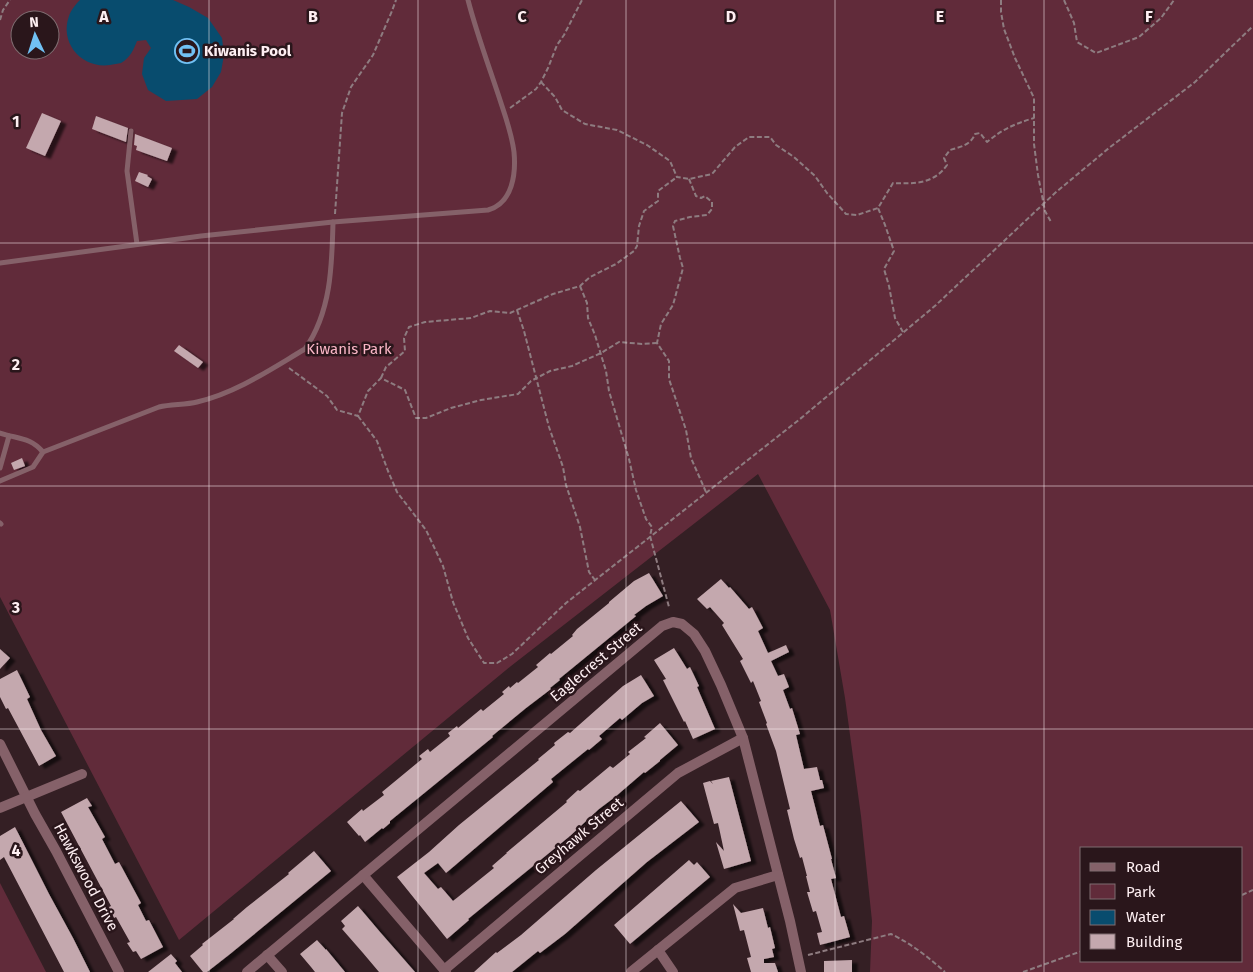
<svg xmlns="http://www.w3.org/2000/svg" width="1253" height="972" font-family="'Fira Sans',sans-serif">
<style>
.green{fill:#612b3a;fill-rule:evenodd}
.water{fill:#084c6e}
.building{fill:#c4a8ae;filter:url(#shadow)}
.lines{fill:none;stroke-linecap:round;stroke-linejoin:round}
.path{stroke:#8e7c80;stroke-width:2;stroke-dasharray:5 2.5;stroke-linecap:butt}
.service{stroke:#856169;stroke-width:5}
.minor{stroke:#856169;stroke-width:10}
.grid{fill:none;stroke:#feeff2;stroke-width:1;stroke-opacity:0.55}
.labels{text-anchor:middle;stroke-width:5;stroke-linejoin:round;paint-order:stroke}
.poi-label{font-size:15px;font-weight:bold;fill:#feeff2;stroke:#2a161b;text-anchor:start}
.park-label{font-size:15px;fill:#fab6c6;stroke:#2a161b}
.street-label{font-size:15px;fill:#feeff2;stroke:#2a161b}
.grid-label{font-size:16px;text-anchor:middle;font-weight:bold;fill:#feeff2;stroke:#2a161b;stroke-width:5;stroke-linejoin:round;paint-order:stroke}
</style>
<defs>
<filter id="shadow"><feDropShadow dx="5.5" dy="3" stdDeviation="1" flood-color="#0009"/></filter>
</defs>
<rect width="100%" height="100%" fill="#341f24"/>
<g class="green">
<path d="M0 0H1253V972H870L872 921 861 816 845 698 830 610 758 474 511 666 179 940 0 597ZM20 20H50V50H20ZM1082 848H1242V961H1082Z"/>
<polygon points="0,883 46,972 0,972"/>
</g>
<path class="water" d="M80 0H173L189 7 208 18 222 38 224 55 221 72 212 87 197 99 166 101 148 90 142 74 144 58 151 48 146 40 137 41C134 49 130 58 121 63 118 64 113 64 110 65 82 69 59 43 69 16 71 10 76 4 80 0Z"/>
<g class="building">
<polygon points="42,113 61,121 45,156 26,148"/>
<polygon points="96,116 128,128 126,142 92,129"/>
<polygon points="135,134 172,148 167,161 136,150 137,146 134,145"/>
<polygon points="139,172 148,175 147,176 152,179 148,187 135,181"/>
<polygon points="179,345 203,362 198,368 174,351"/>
<polygon points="22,458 25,466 14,470 11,463"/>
<polygon points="649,573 663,596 646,606 634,615 636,616 559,679 560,680 550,688 551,689 526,708 492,736 493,737 390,821 390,823 383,829 382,828 365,842 360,835 359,836 347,822 362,809 363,811 384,795 382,792 422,759 419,756 428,749 430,752 450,736 448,733 457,726 458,728 481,709 483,711 504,694 502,692 509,686 510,688 517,682 518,683 538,667 536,665 550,653 551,654 573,636 572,635 577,629 609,603 609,602 634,581"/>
<polygon points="721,579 729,588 730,587 749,609 752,607 763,628 758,631 768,653 786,645 789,652 771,661 778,676 784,674 789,687 783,690 790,709 792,708 800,734 796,735 804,769 817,767 820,780 822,780 824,788 811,791 820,826 823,825 832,859 831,859 836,878 831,879 841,917 844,916 850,937 820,945 817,933 822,932 816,911 813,912 807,892 810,892 806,876 807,876 802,857 800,858 794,839 787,810 790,809 776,751 766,724 767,723 759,702 761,701 753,681 751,683 740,661 743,659 722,625 724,623 710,607 707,609 697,599"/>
<polygon points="674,648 687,669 690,667 699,686 697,687 715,729 693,739 685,721 684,722 663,680 666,679 654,660"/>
<polygon points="0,649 10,658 0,669"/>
<polygon points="17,670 30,697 27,699 41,730 56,756 39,766 8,708 6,709 0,697 0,679"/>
<polygon points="641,675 654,696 642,703 622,720 620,718 599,736 602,739 589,750 588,749 551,779 553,782 446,873 438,863 424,873 438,889 441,887 453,901 494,868 492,866 507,853 506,853 567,802 566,801 578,790 580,791 610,766 613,768 630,754 628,752 646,738 644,737 660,723 678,745 660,760 660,761 645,773 644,772 615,797 599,809 570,836 468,919 469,920 447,939 397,877 429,852 459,825 539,760 538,759 555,745 554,743 568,732 570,733 623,686"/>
<polygon points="729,777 751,861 724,869 716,842 724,851 718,823 714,824 703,783 710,781 713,784 711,781"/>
<polygon points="87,798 92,806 88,807 105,837 102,839 115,864 119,862 141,903 138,905 146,921 149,920 163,947 141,959 136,951 133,952 127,943 130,942 116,917 114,918 109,907 111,906 61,812"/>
<polygon points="681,801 699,822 647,862 565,934 540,953 538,951 512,972 474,972 496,952 497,953 521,935 596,870"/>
<polygon points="15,827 49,894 73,938 90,972 64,972 4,857 0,860 0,836"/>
<polygon points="314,851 331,871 230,954 207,972 203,972 190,956 203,945 202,944 234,919 233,919 247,907 289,874 288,873"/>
<polygon points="689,860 694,865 697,862 710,877 630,944 614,925"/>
<polygon points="733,904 741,913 763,908 768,928 770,927 775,948 772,949 774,957 764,959 764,963 775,963 778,972 751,972 747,958 751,957 744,930 740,931"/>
<polygon points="358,906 380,932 415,972 379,972 363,953 342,929 345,926 341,921"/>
<polygon points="317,940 326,950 326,949 345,972 315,972 311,967 300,954"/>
<polygon points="171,954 177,961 175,963 182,972 148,972"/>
<polygon points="852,960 852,972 824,972 824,961"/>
</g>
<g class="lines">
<g class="path">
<polyline points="1001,0 1001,12 1004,29 1015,58 1034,98 1034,144 1038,175 1045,211 1051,222"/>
<polyline points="1064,0 1074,23 1077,42 1096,53 1139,37 1161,18 1174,0"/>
<polyline points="0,20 3,10 10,0"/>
<polyline points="541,82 555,97 562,110 585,124 617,130 647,145 670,161 677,177 689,179 712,174 735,147 749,137 770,137 776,145 794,157 815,176 827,193 846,214 857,215 878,208"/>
<polyline points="510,108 536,89 541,82 548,68 557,45 564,35 582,0"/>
<polyline points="689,179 696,196 701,198 705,196 712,202 712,209 707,215 690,217 675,221 673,226 680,258 683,268 673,305 661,324 657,343 669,361 669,379 686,430 691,458 706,492"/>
<polyline points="335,214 342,113 351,87 373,55 392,11 396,0"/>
<polyline points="580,286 587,303 588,318 595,335 606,371 609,391 629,459 636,490 646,519 652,527 650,536 669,607"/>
<polyline points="517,310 524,331 549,427 563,467 566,485 580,527 589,572 595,580"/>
<path d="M903 332 895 318 889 286 884 269 894 251 885 225 878 208 893 183C914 184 934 184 947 165L944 158 950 150C960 147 971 145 975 134L980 133 987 142C1003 129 1014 124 1034 118"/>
<polyline points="289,368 327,396 337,410 358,416 368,391 381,378 405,390 416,418 426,418 451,408 481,400 518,394 531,381 550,371 572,366 601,353 619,342 642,344 657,343"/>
<polyline points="381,378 386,367 405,351 404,338 409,327 425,322 471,318 490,311 510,313 553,294 580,286 590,277 616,264 634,251 637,246 639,226 644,211 658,201 658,191 677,177"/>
<polyline points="358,416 377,441 388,471 397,492 426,530 443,566 453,602 468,638 484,663 497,663 512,654 566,603 800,419 936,305 1055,193 1109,148 1195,82 1253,26"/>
<polyline points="1242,895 1253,890"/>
<path d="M808 955 891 934C912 944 928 957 945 972"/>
<polyline points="1023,972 1082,951"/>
</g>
<g class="service">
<polyline points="131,131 127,171 137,244"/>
<path d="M0 263 201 236 333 222 488 210C513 203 516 173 514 152 512 135 506 118 501 103 490 69 477 35 468 0"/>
<path d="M0 433C18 439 30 437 43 452"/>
<polyline points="0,468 9,436"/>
<path d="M0 481 33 467 43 452 159 407C171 404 185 405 197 402 236 393 271 369 305 349 331 312 332 266 333 222"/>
<polyline points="0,523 1,524"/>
</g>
<g class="minor">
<polyline points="0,744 35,814 56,851 119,972"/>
<polyline points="0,808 82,774"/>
<polyline points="363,875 446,972"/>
<polyline points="658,950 673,972"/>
<polyline points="267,955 282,972"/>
<polyline points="444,970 678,773 743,738"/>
<polyline points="247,972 662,626 673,622 682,624 694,634 705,651 721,685 743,738 790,921 801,972"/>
<polyline points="631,972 735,888 778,875"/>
</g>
</g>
<path class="grid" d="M209 0V972M418 0V972M626 0V972M835 0V972M1044 0V972M0 243H1253M0 486H1253M0 729H1253"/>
<defs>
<symbol id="stadium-ring" viewBox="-11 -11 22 22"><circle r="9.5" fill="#2a161b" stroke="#71c1f4" stroke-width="1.5"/><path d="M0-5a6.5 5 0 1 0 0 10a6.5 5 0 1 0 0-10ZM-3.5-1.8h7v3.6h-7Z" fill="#71c1f4"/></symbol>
</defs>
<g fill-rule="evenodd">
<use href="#stadium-ring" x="173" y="37" width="28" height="28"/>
</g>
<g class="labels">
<g class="poi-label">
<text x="204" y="56">Kiwanis Pool</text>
</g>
<g class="park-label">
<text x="349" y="354">Kiwanis Park</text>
</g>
<g class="street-label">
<text transform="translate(596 662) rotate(-40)" y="5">Eaglecrest Street</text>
<text transform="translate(579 836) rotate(-40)" y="5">Greyhawk Street</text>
<text transform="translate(86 877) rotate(62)" y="5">Hawkswood Drive</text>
</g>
</g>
<g class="grid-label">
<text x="104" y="22">A</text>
<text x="313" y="22">B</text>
<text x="522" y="22">C</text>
<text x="731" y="22">D</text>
<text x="940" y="22">E</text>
<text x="1149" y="22">F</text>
<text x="16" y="127">1</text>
<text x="16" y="370">2</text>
<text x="16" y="613">3</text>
<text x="16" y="856">4</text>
</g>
<rect x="1080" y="847" width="162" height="115" fill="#2a161b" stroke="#7f6d71"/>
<rect x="1090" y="863" width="25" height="8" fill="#856169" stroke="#7f6d71"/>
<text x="1126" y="872" font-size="15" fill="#feeff2">Road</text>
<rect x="1090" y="884" width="25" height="15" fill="#612b3a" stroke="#7f6d71"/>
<text x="1126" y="897" font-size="15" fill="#feeff2">Park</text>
<rect x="1090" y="910" width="25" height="15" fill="#084c6e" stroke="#7f6d71"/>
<text x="1126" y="922" font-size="15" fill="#feeff2">Water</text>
<rect x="1090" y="934" width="25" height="15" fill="#c4a8ae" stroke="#7f6d71"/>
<text x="1126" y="947" font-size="15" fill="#feeff2">Building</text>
<g transform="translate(35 35) rotate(356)"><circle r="24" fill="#2a161b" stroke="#7f6d71"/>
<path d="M0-4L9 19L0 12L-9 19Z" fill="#71c1f4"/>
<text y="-8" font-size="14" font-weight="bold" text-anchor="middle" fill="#feeff2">N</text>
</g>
</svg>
